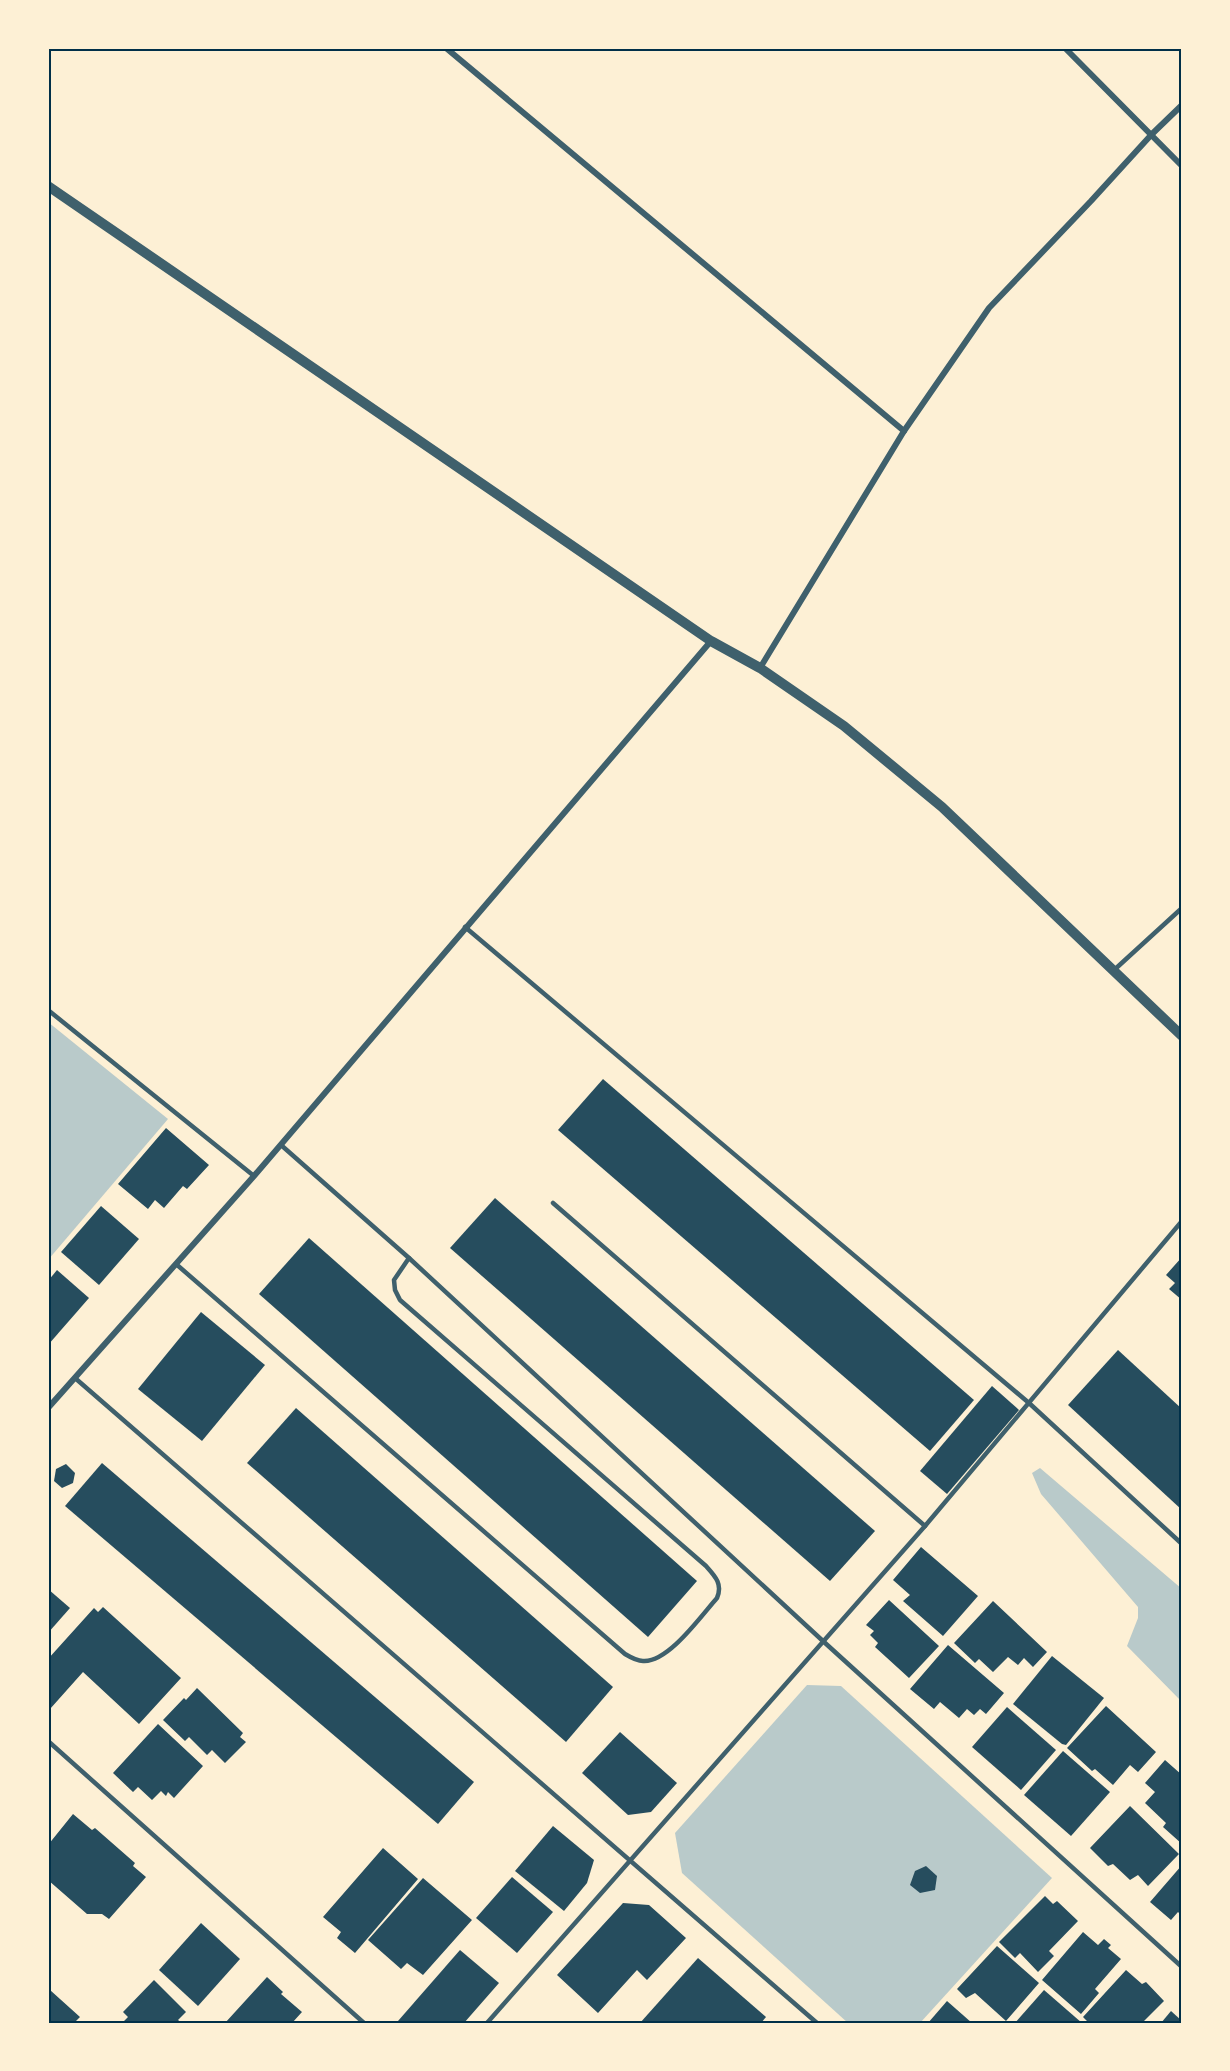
<svg xmlns="http://www.w3.org/2000/svg" width="1230" height="2071" font-family="Overpass,sans-serif">
<style>
.green{fill:#b9caca}
.building{fill:#264d5e}
.lines{fill:none;stroke-linecap:round;stroke-linejoin:round}
.service{stroke:#3f606c;stroke-width:4.5}
.minor{stroke:#3f606c;stroke-width:6}
.tertiary{stroke:#3f606c;stroke-width:10}
.neatline{fill:none;stroke:#003049;stroke-width:2}
</style>
<rect width="100%" height="100%" fill="#fdf0d5"/>
<g class="green">
<polygon points="48,1022 168,1119 48,1260"/>
<polygon points="1040,1468 1182,1589 1182,1702 1127,1646 1138,1618 1138,1607 1041,1494 1032,1473"/>
<polygon points="807,1685 841,1686 1052,1878 920,2023 848,2023 682,1873 675,1833"/>
</g>
<g class="building">
<polygon points="603,1079 974,1400 930,1451 558,1130"/>
<polygon points="166,1128 209,1165 187,1189 183,1186 164,1208 155,1200 148,1209 118,1184"/>
<polygon points="495,1198 875,1531 830,1581 450,1248"/>
<polygon points="101,1206 139,1239 99,1285 61,1252"/>
<polygon points="309,1238 697,1581 648,1637 259,1294"/>
<polygon points="1182,1257 1182,1300 1169,1289 1175,1283 1166,1275"/>
<polygon points="57,1270 89,1298 48,1345 48,1281"/>
<polygon points="201,1312 265,1365 202,1441 138,1389"/>
<polygon points="1118,1350 1182,1409 1182,1510 1068,1405"/>
<polygon points="992,1386 1019,1410 947,1494 920,1471"/>
<polygon points="296,1408 613,1687 566,1742 247,1463"/>
<polygon points="102,1463 474,1782 438,1824 65,1506"/>
<polygon points="66,1464 75,1473 73,1483 62,1488 54,1481 56,1469"/>
<polygon points="921,1547 978,1596 943,1636 903,1601 910,1595 893,1580"/>
<polygon points="48,1589 70,1608 48,1633"/>
<polygon points="889,1600 939,1646 909,1678 875,1647 878,1643 870,1635 874,1631 866,1625"/>
<polygon points="993,1601 1047,1652 1033,1667 1024,1658 1018,1665 1008,1657 993,1672 979,1659 975,1663 954,1643"/>
<polygon points="103,1607 181,1678 139,1724 83,1672 50,1709 48,1707 48,1659 94,1608 98,1612"/>
<polygon points="948,1645 1004,1693 986,1714 980,1709 974,1715 967,1709 959,1718 940,1702 934,1709 910,1689"/>
<polygon points="1052,1656 1104,1698 1066,1745 1062,1744 1013,1704"/>
<polygon points="197,1688 243,1733 240,1737 246,1742 225,1763 212,1750 207,1755 189,1737 185,1741 163,1720 184,1698 186,1700"/>
<polygon points="1106,1706 1156,1752 1138,1772 1130,1765 1113,1785 1095,1769 1092,1771 1067,1748"/>
<polygon points="1007,1707 1056,1750 1021,1790 972,1747"/>
<polygon points="158,1724 203,1766 174,1798 168,1792 166,1796 161,1791 152,1800 138,1787 133,1792 113,1773"/>
<polygon points="620,1732 677,1783 651,1812 628,1815 582,1773"/>
<polygon points="1063,1751 1110,1792 1071,1836 1024,1795"/>
<polygon points="1165,1760 1182,1775 1182,1844 1163,1827 1166,1823 1145,1803 1155,1792 1145,1783"/>
<polygon points="1130,1806 1179,1854 1148,1886 1138,1875 1130,1880 1113,1864 1108,1866 1090,1848"/>
<polygon points="73,1814 92,1830 95,1828 135,1863 133,1866 146,1877 109,1919 102,1914 87,1914 48,1880 48,1845"/>
<polygon points="553,1826 594,1860 587,1883 564,1911 515,1871"/>
<polygon points="383,1848 418,1879 355,1953 337,1938 341,1932 323,1917"/>
<polygon points="1182,1865 1182,1916 1178,1912 1171,1920 1150,1902"/>
<polygon points="926,1866 937,1876 935,1890 920,1893 910,1885 915,1871"/>
<polygon points="512,1877 553,1912 517,1953 476,1918"/>
<polygon points="423,1878 472,1920 423,1975 407,1963 401,1969 368,1940"/>
<polygon points="1045,1896 1053,1904 1057,1901 1078,1921 1049,1951 1054,1956 1038,1972 1020,1953 1015,1958 999,1942"/>
<polygon points="623,1903 649,1905 686,1938 647,1980 637,1970 598,2013 557,1975"/>
<polygon points="201,1923 240,1959 198,2006 159,1970"/>
<polygon points="1083,1932 1098,1945 1104,1939 1111,1945 1108,1948 1121,1959 1095,1989 1099,1993 1081,2014 1042,1980"/>
<polygon points="997,1946 1039,1983 1006,2021 975,1993 966,1998 957,1989"/>
<polygon points="460,1950 499,1983 464,2023 401,2023 398,2021"/>
<polygon points="698,1958 766,2017 761,2023 640,2023"/>
<polygon points="1126,1970 1142,1984 1146,1982 1164,2001 1142,2023 1089,2023 1083,2017"/>
<polygon points="267,1977 283,1992 281,1994 302,2012 292,2023 225,2023"/>
<polygon points="154,1980 186,2012 178,2020 182,2023 122,2023 128,2017 123,2012"/>
<polygon points="50,1990 80,2017 76,2021 78,2023 48,2023 48,1992"/>
<polygon points="1044,1990 1082,2023 1015,2023"/>
<polygon points="947,2001 972,2023 928,2023"/>
<polygon points="1171,2011 1182,2021 1182,2023 1161,2023"/>
</g>
<g class="lines">
<g class="service">
<polyline points="465,927 1029,1403 1182,1544"/>
<polyline points="1113,971 1182,908"/>
<polyline points="48,1010 254,1176"/>
<polyline points="281,1145 409,1258 824,1642 1182,1967"/>
<polyline points="553,1203 925,1526"/>
<path d="M176 1264 625 1654C630 1657 637 1661 643 1661 668 1663 701 1616 717 1598 723 1584 715 1576 706 1566L400 1300 395 1290 394 1280 409 1258"/>
<polyline points="75,1378 817,2023"/>
<polyline points="48,1741 364,2023"/>
<polyline points="487,2023 925,1526 1182,1221"/>
</g>
<g class="minor">
<polyline points="446,48 904,431"/>
<polyline points="1065,48 1182,166"/>
<polyline points="760,668 904,431 989,308 1091,201 1152,134 1182,105"/>
<polyline points="48,1408 254,1176 711,641"/>
</g>
<polyline class="tertiary" points="48,186 711,641 760,668 844,726 942,807 1182,1036"/>
</g>
<rect width="1230" height="2071" fill="none" stroke="#fdf0d5" stroke-width="99"/>
<rect x="50" y="50" width="1130" height="1972" class="neatline"/>
</svg>
